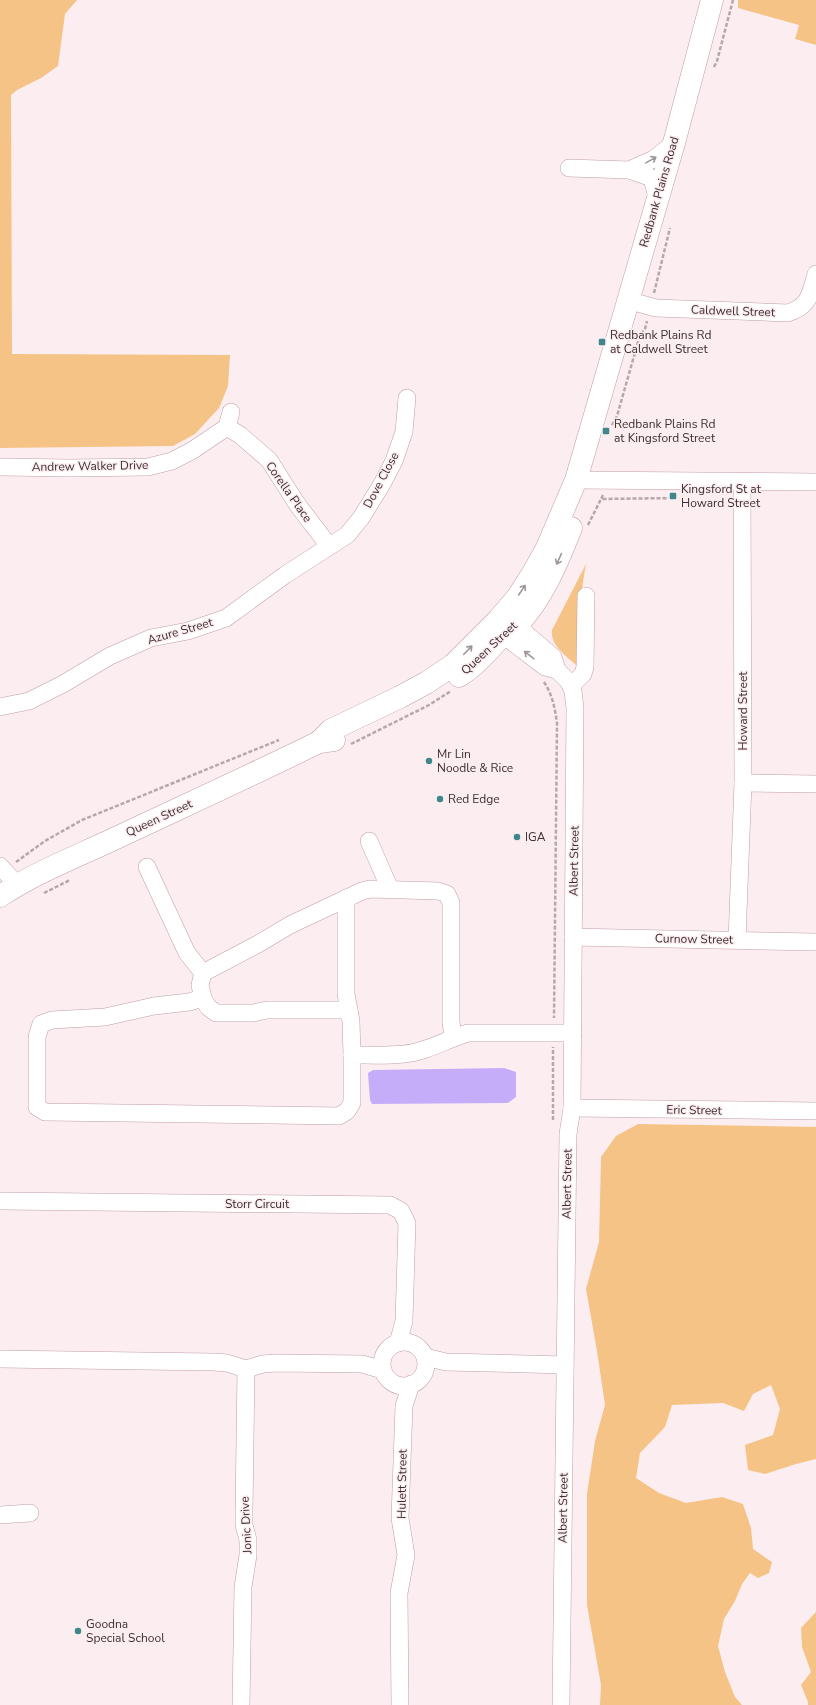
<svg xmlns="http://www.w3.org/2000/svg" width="816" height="1705" font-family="'Nunito Sans',sans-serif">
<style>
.green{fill:#f6c386}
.water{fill:#c6adfa}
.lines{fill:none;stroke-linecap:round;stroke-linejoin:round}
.minor-casing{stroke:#bf9ea5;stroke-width:18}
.major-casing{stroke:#bf9ea5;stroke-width:23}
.path{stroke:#b5a7aa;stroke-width:2.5;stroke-dasharray:4 2;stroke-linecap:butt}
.minor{stroke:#fff;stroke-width:17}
.major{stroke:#fff;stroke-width:22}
.oneway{stroke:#9e9698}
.poi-dot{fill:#3f878b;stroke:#fceef0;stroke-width:1.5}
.labels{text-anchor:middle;stroke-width:3;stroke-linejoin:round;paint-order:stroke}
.street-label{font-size:12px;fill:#3c2e31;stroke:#fceef0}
.poi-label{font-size:12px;fill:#3c2e31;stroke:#fceef0;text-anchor:start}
</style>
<rect width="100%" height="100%" fill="#fceef0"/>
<g class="green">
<polygon points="0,0 77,0 65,14 58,66 41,78 17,90 11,95 12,354 230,355 228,386 219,408 195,434 173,446 0,448"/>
<polygon points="738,0 816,0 816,45 795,39 799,25 738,8"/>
<path d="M586 564 580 600 577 666C567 656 550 646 552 630Z"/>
<polygon points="638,1124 816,1127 816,1459 796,1464 765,1474 748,1470 745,1445 773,1435 780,1409 771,1385 753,1394 744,1411 723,1403 672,1405 665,1427 640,1453 636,1478 659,1493 686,1503 722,1497 743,1504 751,1528 753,1549 772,1562 769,1573 758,1578 750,1573 742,1584 735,1601 724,1619 718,1646 725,1672 735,1697 742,1705 600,1705 601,1685 587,1605 587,1494 595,1441 605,1405 597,1351 586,1289 599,1242 601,1157 616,1136"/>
<polygon points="816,1612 816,1705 808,1705 808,1702 801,1685 811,1672 802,1647 801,1628"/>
</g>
<polygon class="water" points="504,1068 516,1072 516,1097 508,1103 372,1104 370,1100 368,1073 373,1070"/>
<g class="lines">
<defs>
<g id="minor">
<polyline points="569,168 629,170"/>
<polyline points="657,197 652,178 629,170 654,159 674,143"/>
<path d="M627 300 656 308 788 313C810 306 810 294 816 274"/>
<polyline points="227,427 240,435 269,460 297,504 329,546"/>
<polyline points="0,467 70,468 148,467 172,461 193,450 227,427 231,412"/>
<polyline points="576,480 816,482"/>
<polyline points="504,622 516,625 553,657 557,670 569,682 573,691 575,708 572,1108 568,1134 561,1705"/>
<polyline points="500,625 503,635 545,667 557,670"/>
<polyline points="571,686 583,674 585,667 586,596"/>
<polyline points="0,707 29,701 63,684 110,656 151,638 188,631 226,618 285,575 347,535 361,518 382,484 394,461 404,432 407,398"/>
<polyline points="743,783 816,784"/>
<polyline points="369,841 390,889"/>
<polyline points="0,866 18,886"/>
<polyline points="147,867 187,953 203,973"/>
<polyline points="346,898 346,994 351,1021 352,1055"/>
<polyline points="573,937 816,942"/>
<polyline points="737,940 743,783 742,482"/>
<path d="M203 998 189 1002 154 1006 105 1017 52 1020 41 1024 37 1037V1107L45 1112 339 1116 347 1111 352 1103V1055C369 1055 387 1056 404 1054 427 1052 447 1039 468 1033H573"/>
<polyline points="349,1010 267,1010 253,1013 216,1013 208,1007 203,998 200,985 203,973 258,944 290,925 362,891 370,889 438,891 447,894 451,903 451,1022 453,1037"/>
<polyline points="572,1108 816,1111"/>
<polyline points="0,1201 390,1205 401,1211 407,1223 404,1321 398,1343"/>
<circle cx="404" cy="1364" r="22"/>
<polyline points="425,1357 446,1362 565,1365"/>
<polyline points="0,1359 214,1362 227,1363 246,1369 263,1364 275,1363 362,1364 383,1370"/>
<polyline points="0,1515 30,1513"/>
<polyline points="241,1705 243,1587 248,1555 248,1540 244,1525 244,1512 246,1369"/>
<polyline points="400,1705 399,1593 406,1555 400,1518 404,1406 411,1384"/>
</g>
<g id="major">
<path d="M459 676C475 666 488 651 501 637 505 632 511 630 516 626 542 600 558 561 571 528"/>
<polyline points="319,742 331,730 400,697 426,683 453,665 498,620 517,598 533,573 546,550 576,480 674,143 712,0"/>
<path d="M0 896C36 872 78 856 116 838 184 806 252 775 319 742L334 740"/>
</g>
</defs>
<use href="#minor" class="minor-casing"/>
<use href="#major" class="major-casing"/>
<g class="path">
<polyline points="714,67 717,61 733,0"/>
<polyline points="654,293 670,228"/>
<polyline points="612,425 617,416 640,335 645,329 647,321"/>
<polyline points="603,495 601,499 677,498"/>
<polyline points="588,525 601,499"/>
<path d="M544 682C552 694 555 708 557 723L554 1018"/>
<polyline points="351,744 429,705 451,691"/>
<polyline points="16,862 45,841 82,820 279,740"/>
<polyline points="44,893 70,880"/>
<polyline points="553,1120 553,1047"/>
</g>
<use href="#minor" class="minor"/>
<use href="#major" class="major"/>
</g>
<defs><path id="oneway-shaft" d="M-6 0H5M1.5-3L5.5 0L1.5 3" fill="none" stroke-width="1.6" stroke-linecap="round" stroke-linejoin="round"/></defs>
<g class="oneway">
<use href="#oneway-shaft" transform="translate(651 160) rotate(-29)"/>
<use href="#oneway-shaft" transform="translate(559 559) rotate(114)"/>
<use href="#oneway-shaft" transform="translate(522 590) rotate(-56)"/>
<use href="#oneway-shaft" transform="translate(468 650) rotate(-46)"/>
<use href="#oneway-shaft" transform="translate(529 655) rotate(-142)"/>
</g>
<g class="poi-dot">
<rect x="598" y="338" width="8" height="8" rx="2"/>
<rect x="602" y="427" width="8" height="8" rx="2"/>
<rect x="669" y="492" width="8" height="8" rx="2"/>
<circle cx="429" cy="761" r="4"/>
<circle cx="440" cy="799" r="4"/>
<circle cx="517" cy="837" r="4"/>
<circle cx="78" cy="1631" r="4"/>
</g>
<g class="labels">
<g class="street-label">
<text transform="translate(659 192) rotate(-74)" y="4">Redbank Plains Road</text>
<text transform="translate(733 311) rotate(2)" y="4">Caldwell Street</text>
<text transform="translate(90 466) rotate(-1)" y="4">Andrew Walker Drive</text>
<text transform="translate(381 480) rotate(-62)" y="4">Dove Close</text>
<text transform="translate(289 492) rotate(55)" y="4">Corella Place</text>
<text transform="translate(180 631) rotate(-16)" y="4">Azure Street</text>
<text transform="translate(489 648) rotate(-43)" y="4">Queen Street</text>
<text transform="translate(743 711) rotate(-90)" y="4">Howard Street</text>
<text transform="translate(159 818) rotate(-25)" y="4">Queen Street</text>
<text transform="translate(574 861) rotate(-89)" y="4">Albert Street</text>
<text transform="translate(694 939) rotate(1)" y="4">Curnow Street</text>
<text transform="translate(694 1110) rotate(1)" y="4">Eric Street</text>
<text transform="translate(567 1184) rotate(-89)" y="4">Albert Street</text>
<text x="257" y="1208">Storr Circuit</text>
<text transform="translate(402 1484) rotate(-89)" y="4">Hulett Street</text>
<text transform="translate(563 1508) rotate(-89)" y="4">Albert Street</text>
<text transform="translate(246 1525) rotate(-93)" y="4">Jonic Drive</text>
</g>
<g class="poi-label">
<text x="610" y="339">Redbank Plains Rd<tspan x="610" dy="14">at Caldwell Street</tspan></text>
<text x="614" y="428">Redbank Plains Rd<tspan x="614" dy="14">at Kingsford Street</tspan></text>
<text x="681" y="493">Kingsford St at<tspan x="681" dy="14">Howard Street</tspan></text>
<text x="437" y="758">Mr Lin<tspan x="437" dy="14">Noodle &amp; Rice</tspan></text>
<text x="448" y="803">Red Edge</text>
<text x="525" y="841">IGA</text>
<text x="86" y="1628">Goodna<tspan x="86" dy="14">Special School</tspan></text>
</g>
</g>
</svg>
